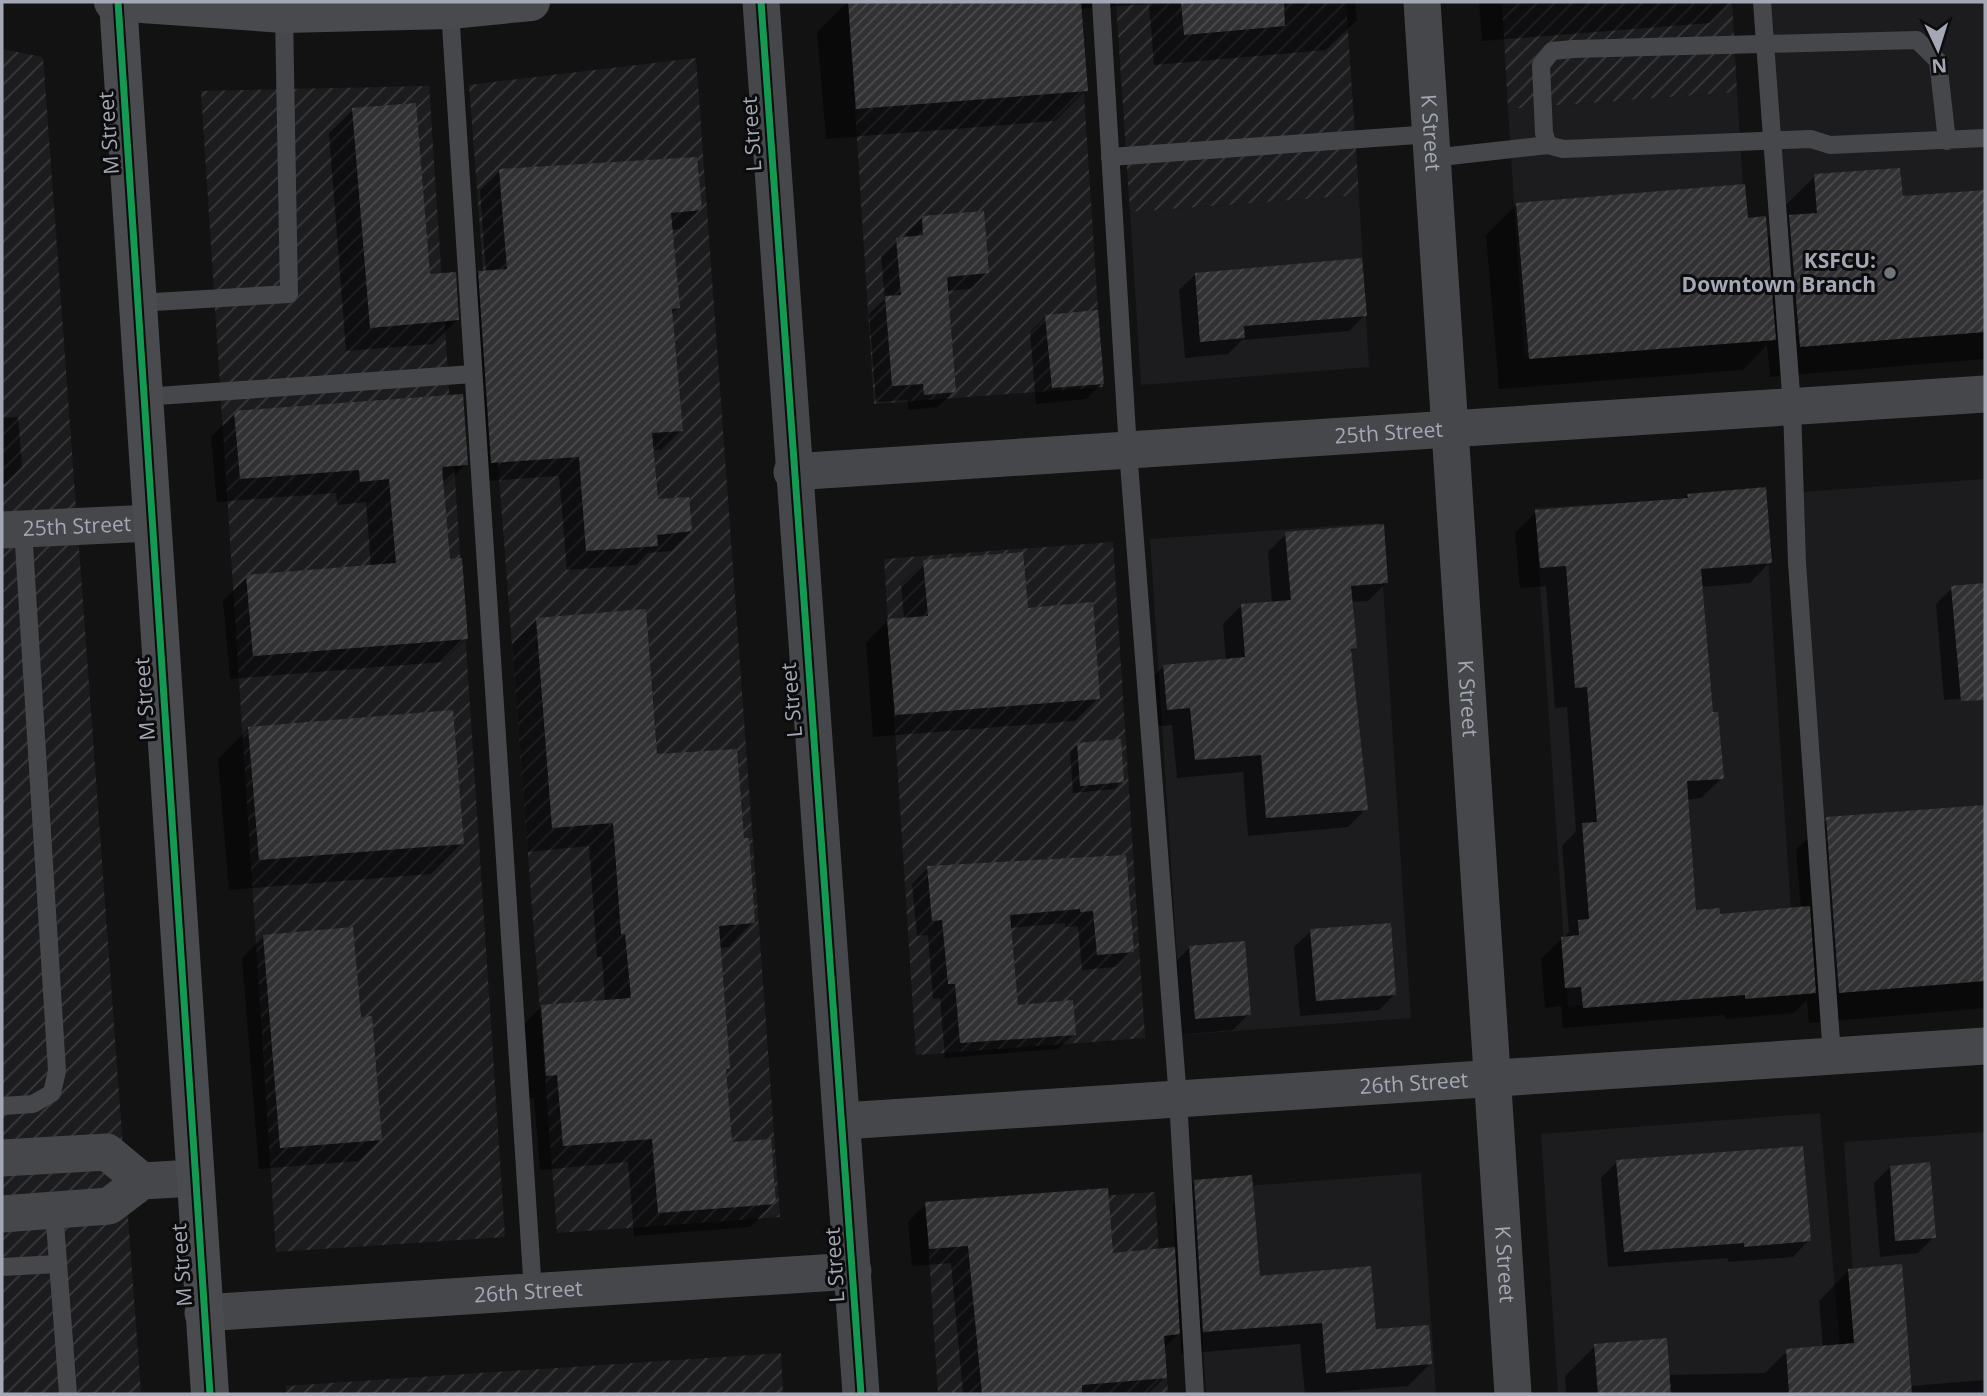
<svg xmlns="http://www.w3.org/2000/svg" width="1987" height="1396" font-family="'Open Sans',sans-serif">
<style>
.built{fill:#1c1c1e}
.industrial{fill:url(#industrial-furrows)}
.shadow{fill:#0007}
.building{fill:url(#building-hatch)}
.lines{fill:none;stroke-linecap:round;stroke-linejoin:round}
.lane{stroke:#46474b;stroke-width:18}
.street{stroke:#46474b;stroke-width:37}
.secondary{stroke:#4a4b4f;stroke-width:38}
.primary{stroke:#484a4d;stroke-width:38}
.cycleway-casing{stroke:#0c0c0e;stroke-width:11}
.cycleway{stroke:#139951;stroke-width:7}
.poi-dot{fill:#70747b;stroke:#0c0c0e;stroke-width:2.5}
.labels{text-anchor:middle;stroke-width:6;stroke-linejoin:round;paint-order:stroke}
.street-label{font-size:21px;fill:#a3a8b4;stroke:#0c0c0e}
.poi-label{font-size:21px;font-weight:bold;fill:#a3a8b4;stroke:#0c0c0e;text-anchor:end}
</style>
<defs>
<pattern id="industrial-furrows" width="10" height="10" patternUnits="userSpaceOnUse" patternTransform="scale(1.75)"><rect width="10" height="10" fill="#1c1c1e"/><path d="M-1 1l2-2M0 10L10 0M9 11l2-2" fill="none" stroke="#3a3a3c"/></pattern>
<pattern id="building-hatch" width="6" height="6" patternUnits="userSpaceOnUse" patternTransform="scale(1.75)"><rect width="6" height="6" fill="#313133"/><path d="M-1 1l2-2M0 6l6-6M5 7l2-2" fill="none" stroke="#4c4c4e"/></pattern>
</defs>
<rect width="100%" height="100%" fill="#121212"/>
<g class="built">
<polygon points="1769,2 1985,2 1985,322 1791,337"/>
<polygon points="1737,92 1753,340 1524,357 1508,109"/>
<polygon points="1359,195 1369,367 1141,385 1130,212"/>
<polygon points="1985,479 1985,977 1834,988 1801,492"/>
<polygon points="1764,494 1796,989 1568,1006 1535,508"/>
<polygon points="1379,523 1411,1018 1182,1035 1150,539"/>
<polygon points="1820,1113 1844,1394 1558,1394 1541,1134"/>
<polygon points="1985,1132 1985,1394 1861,1394 1844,1142"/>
<polygon points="1421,1173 1436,1394 1206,1394 1193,1190"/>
</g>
<g class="industrial">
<polygon points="889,2 1078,2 1103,387 874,404 849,15"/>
<polygon points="1116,2 1346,2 1359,195 1130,212"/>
<polygon points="1502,2 1732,2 1737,92 1508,109"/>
<polygon points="2,49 43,57 141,1394 2,1394"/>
<polygon points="696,58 780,1217 557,1233 469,85"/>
<polygon points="429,86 505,1237 276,1252 201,91"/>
<polygon points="1113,542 1145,1038 916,1055 884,559"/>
<polygon points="1155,1192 1168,1394 938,1394 926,1209"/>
<polygon points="781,1353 783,1394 286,1394 286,1386"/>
</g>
<g class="shadow">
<polygon points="848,2 1355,2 1357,20 1326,50 1154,65 1149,4 1079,9 1086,90 1055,121 826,139 817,32"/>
<polygon points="1479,2 1731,2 1710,23 1482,41"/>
<polygon points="353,110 428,276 457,320 433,344 346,351 329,133"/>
<polygon points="500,171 700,210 680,229 671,230 678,307 671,314 681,430 661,450 651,450 656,501 691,531 671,551 648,553 636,565 567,570 559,476 472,482 459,292 479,272 486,272 480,190"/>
<polygon points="1815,176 1901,198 1985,191 1985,359 1770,377 1767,345 1743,370 1499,389 1486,235 1517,204 1746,219 1766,240 1785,221 1784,207"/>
<polygon points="922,218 987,273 971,289 946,291 954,391 938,407 908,410 908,400 876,402 869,314 885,299 881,256 897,240 907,239 906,234"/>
<polygon points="1196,274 1365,315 1349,331 1242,340 1228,354 1185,358 1179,290"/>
<polygon points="1046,316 1102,383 1086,399 1036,404 1030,332"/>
<polygon points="235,413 466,464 442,488 448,561 466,639 442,662 230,679 223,601 247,577 371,567 366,502 337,505 336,493 217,502 211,437"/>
<polygon points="18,417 22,467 6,483 2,484 2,418"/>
<polygon points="1688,495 1770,562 1750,583 1701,587 1711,714 1722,778 1701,798 1687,800 1695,912 1719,915 1801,909 1796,850 1827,819 1985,806 1985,1008 1809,1023 1807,1000 1794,1013 1725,1019 1725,1015 1563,1028 1561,1006 1545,1008 1541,959 1569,932 1562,846 1576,831 1567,707 1555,708 1546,586 1520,588 1515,533 1536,512 1683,500"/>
<polygon points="1286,534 1387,582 1368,601 1351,602 1355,648 1350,652 1366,809 1348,827 1248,836 1243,772 1177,778 1172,725 1149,727 1145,685 1164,666 1226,661 1223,624 1242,605 1272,603 1268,552"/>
<polygon points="924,562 1026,609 1098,698 1075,721 873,737 866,643 888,620 904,619 901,584"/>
<polygon points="1985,585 1985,691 1980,697 1944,700 1936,604 1952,588"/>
<polygon points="536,620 656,756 742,840 753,922 729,947 719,948 730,1144 774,1203 750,1227 634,1236 628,1162 540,1170 534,1098 522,1099 517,1031 541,1007 605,1002 602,957 597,957 589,846 528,852 512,644"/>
<polygon points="249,728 462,843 431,874 229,890 218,759"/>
<polygon points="1078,744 1122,781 1115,789 1073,793 1070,752"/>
<polygon points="1124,857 1132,952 1116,967 1082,970 1078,926 1065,927 1065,923 1009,928 1016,1007 1074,1034 1058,1049 945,1058 940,998 933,999 928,935 917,936 912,884 928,868"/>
<polygon points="1311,931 1395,994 1379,1010 1300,1016 1294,947"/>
<polygon points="263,937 380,1140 359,1161 259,1169 242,958"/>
<polygon points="1190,947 1249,1014 1233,1030 1179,1035 1174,963"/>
<polygon points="1617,1162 1809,1240 1793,1257 1728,1262 1728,1258 1608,1267 1601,1178"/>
<polygon points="1890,1167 1934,1237 1918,1253 1880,1257 1874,1183"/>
<polygon points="1195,1182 1258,1277 1374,1331 1430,1364 1408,1386 1305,1394 1300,1344 1181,1354 1180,1332 1163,1349 1165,1377 1148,1394 963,1394 951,1263 912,1266 908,1222 926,1204 1111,1255 1175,1249 1173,1204"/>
<polygon points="1849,1270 1910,1386 1985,1380 1985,1394 1566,1394 1565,1376 1595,1346 1667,1375 1765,1373 1787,1351 1823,1348 1819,1301"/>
<polygon points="433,1391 434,1394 398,1394"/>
</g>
<g class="building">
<polygon points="848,2 1081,2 1088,91 856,109"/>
<polygon points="1181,2 1284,2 1285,26 1184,35"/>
<polygon points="416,103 430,274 456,272 459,320 370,328 352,108"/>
<polygon points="697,157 702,210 671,213 680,308 672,309 683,431 652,433 658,499 689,497 692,531 657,535 658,546 586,551 579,457 491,463 478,271 507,269 499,169"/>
<polygon points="1900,168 1903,196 1985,190 1985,332 1800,347 1789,215 1817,213 1814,174"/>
<polygon points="1745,184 1748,218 1766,216 1776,340 1529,359 1516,203"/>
<polygon points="984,211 989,273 947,277 956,392 924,395 923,384 892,386 885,296 901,295 896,238 923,235 922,216"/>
<polygon points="1362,258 1367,316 1244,326 1245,338 1200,342 1195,273"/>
<polygon points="1098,310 1104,384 1052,388 1045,315"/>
<polygon points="463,394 468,465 442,467 450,559 462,558 468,639 253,656 246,575 396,563 389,479 360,482 359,470 240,479 234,411"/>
<polygon points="1766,487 1772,563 1701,569 1713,712 1718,712 1724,779 1687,781 1696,910 1720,908 1720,914 1810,906 1816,993 1745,999 1745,995 1583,1008 1581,987 1565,988 1561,937 1579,935 1578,920 1589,919 1582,823 1597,822 1587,687 1575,688 1566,566 1540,568 1535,510 1688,498 1687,494"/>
<polygon points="1384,524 1388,583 1351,586 1357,648 1351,649 1368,810 1266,818 1261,755 1195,760 1190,708 1167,710 1163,665 1245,657 1241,604 1291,600 1285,532"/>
<polygon points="1023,552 1028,608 1093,602 1100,699 895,715 887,619 928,616 923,560"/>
<polygon points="1985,583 1985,700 1961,701 1951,586"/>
<polygon points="646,609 657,754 737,749 744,838 749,838 755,923 719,926 730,1068 726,1069 732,1142 771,1139 776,1204 658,1213 652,1139 563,1146 557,1075 546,1076 541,1005 631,998 625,934 621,934 613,823 552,828 536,618"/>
<polygon points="453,710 464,844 259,860 248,727"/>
<polygon points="1121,739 1124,782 1080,786 1077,743"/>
<polygon points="1985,805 1985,981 1839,993 1826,817"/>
<polygon points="1126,855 1134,952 1097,955 1093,911 1080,912 1080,909 1010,915 1018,1005 1073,1000 1076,1035 960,1043 955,984 948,984 942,920 932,921 927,866"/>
<polygon points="1391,923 1396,995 1316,1001 1310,929"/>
<polygon points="353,927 361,1017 372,1016 382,1140 280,1148 263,935"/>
<polygon points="1245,941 1251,1015 1195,1019 1189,946"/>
<polygon points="1803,1146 1811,1241 1744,1247 1744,1243 1624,1252 1616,1160"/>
<polygon points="1930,1162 1936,1238 1895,1241 1890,1166"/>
<polygon points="1252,1175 1260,1276 1371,1266 1376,1329 1429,1325 1432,1364 1326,1373 1322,1323 1203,1332 1194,1180"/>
<polygon points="1108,1188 1113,1253 1175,1247 1180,1334 1164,1336 1167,1378 1082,1385 1082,1394 982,1394 968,1246 929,1249 925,1202"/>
<polygon points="1902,1264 1912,1394 1789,1394 1786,1349 1854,1343 1848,1269"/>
<polygon points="1667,1338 1671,1394 1598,1394 1594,1344"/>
</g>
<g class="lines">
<g class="lane">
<polyline points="1101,2 1128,450 1178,1099 1195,1394"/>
<polyline points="1762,2 1792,407 1797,563 1832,1056"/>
<polyline points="450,10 533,1292"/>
<polyline points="1947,141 1938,61 1917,40 1573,49 1552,51 1541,65 1544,133 1548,145 1563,149 1811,139 1830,145 1985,138"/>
<polyline points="1110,157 1431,134"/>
<polyline points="1432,158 1548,145"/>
<polyline points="137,303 289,294 284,14"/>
<polyline points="143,397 473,374"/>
<polyline points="2,1106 33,1104 52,1093 57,1071 23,529"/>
<polyline points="54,1210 68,1394"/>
<polyline points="2,1267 58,1264"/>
</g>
<g class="street">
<path d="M761 2C791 466 831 930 861 1394"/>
<path id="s1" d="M1422 2 1513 1394"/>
<path id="s2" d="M792 472 1985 394"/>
<path id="s3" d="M2 530 152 523"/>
<path id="s4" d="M843 1121 1985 1046"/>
<polyline points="2,1158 107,1152 142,1181"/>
<polyline points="2,1214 109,1206 142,1181 194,1178"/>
<path id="s5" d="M203 1313 853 1271"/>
</g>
<polyline class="secondary" points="118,2 210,1394"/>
<polyline class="primary" points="113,2 284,14 450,10 531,2"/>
<defs>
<g id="cycleway">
<polyline points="118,2 210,1394"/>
<path d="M761 2C791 466 831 930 861 1394"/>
</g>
</defs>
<use href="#cycleway" class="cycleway-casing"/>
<use href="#cycleway" class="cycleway"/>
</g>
<circle class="poi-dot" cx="1890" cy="273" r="7"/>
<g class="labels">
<g class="street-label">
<text dy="7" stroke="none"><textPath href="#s1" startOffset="131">K Street</textPath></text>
<text transform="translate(109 133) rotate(-94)" y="7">M Street</text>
<text transform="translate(752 134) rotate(-94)" y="7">L Street</text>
<text dy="7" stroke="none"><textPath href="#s2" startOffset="598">25th Street</textPath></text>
<text dy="7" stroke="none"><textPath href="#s3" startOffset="75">25th Street</textPath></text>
<text dy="7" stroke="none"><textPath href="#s1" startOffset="698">K Street</textPath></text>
<text transform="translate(145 699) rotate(-94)" y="7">M Street</text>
<text transform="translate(792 700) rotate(-95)" y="7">L Street</text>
<text dy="7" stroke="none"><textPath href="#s4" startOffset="572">26th Street</textPath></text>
<text dy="7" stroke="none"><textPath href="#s1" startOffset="1265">K Street</textPath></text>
<text transform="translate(182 1265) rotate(-94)" y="7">M Street</text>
<text transform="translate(835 1265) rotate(-94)" y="7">L Street</text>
<text dy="7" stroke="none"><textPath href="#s5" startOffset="326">26th Street</textPath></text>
</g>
<g class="poi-label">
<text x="1876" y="268">KSFCU:<tspan x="1876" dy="24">Downtown Branch</tspan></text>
</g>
</g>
<rect width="1987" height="1396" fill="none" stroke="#a3a8b4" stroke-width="7"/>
<g transform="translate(1938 49) rotate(176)" stroke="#0c0c0e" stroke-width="5" paint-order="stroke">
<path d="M0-5L12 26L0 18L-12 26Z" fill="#a3a8b4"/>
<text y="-10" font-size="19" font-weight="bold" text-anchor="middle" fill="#a3a8b4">N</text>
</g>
</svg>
